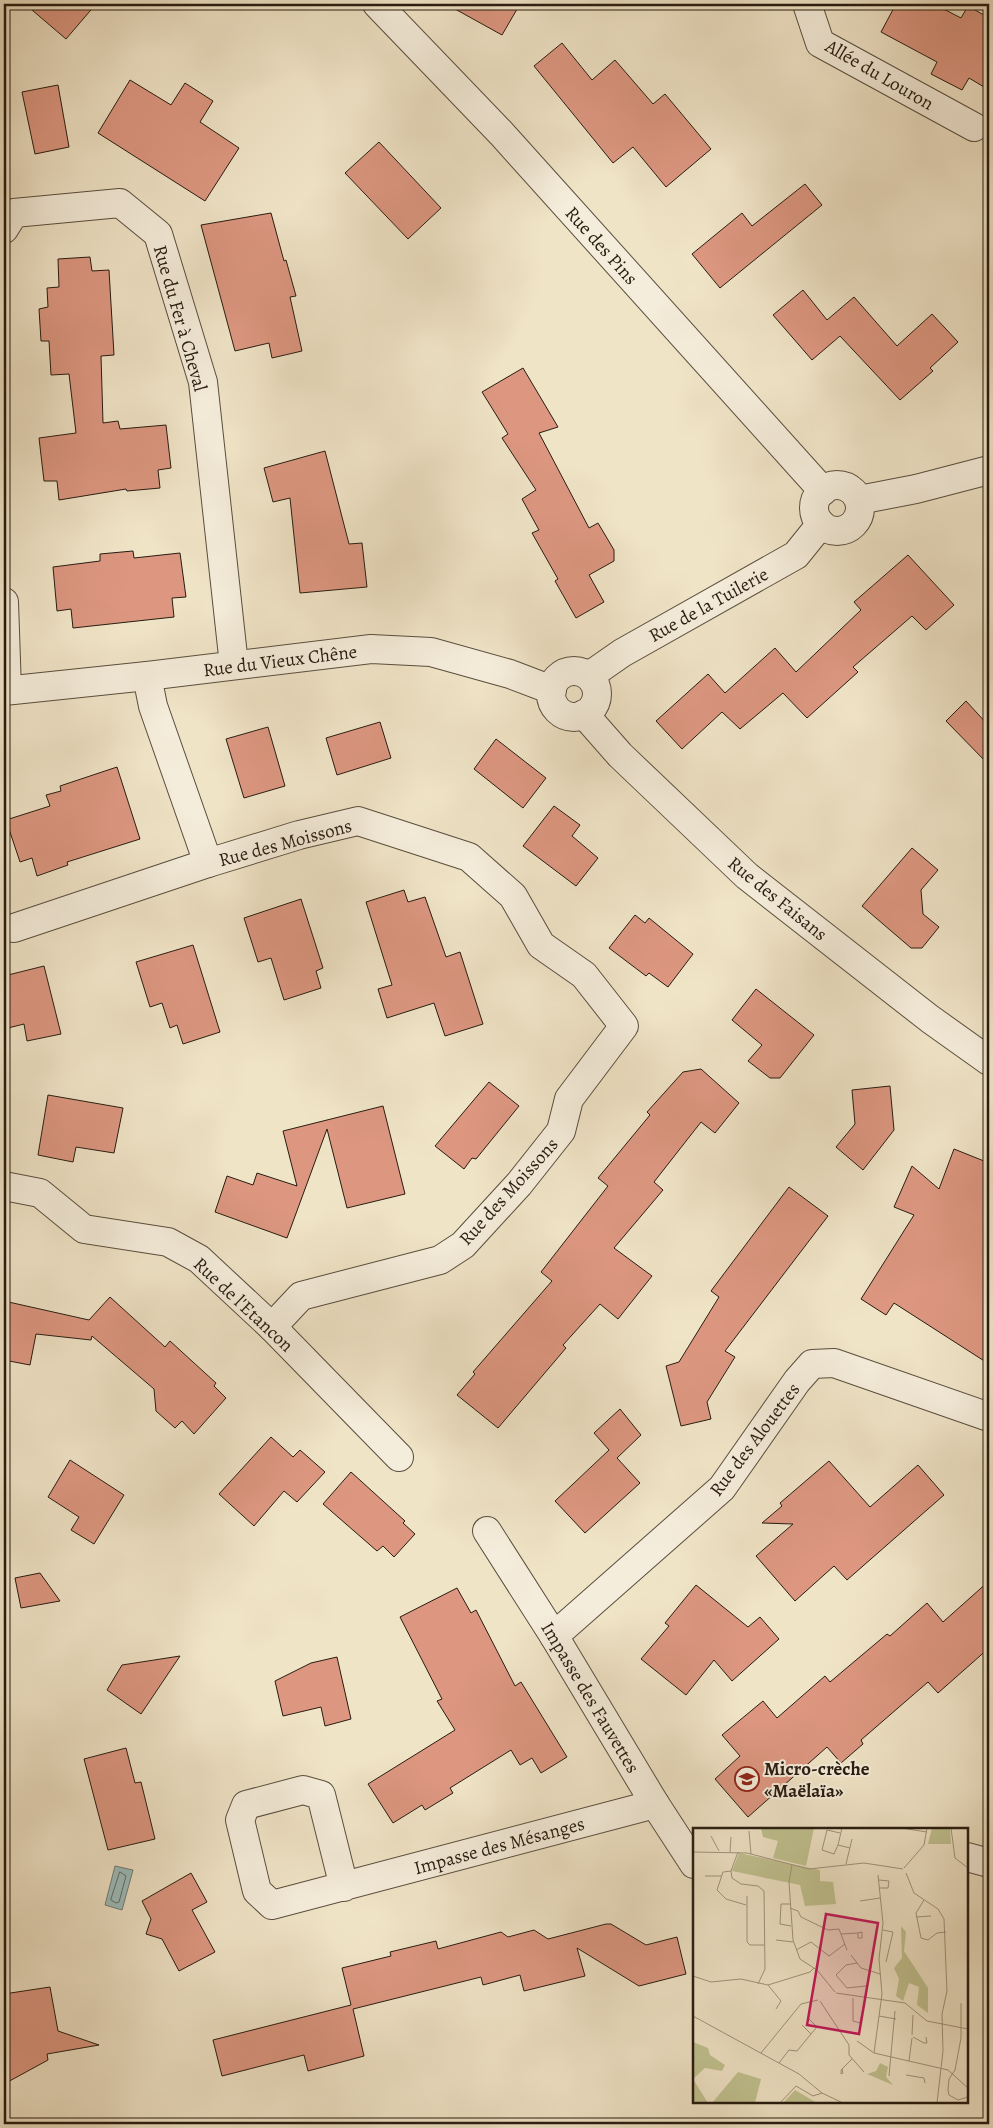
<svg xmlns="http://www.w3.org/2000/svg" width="993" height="2128" font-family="Alegreya,serif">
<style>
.water{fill:#9cbdbc;stroke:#6d7d78}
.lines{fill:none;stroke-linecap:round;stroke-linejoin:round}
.shore{stroke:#626c66;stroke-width:1}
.building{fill:#dd9781;stroke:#271c11}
.street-casing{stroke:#594e3e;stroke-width:30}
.street{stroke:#f5eddb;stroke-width:28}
.labels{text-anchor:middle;stroke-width:4;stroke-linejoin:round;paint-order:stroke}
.street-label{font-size:19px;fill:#271c11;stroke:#f5eddb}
.poi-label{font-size:19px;font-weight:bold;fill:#271c11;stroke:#f5eddb;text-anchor:start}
.inset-road{fill:none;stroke:#a0947e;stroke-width:1}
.view{fill:#c2185b;fill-opacity:0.15;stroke:#c2185b;stroke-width:2.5}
.inset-edge{fill:none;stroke:#271c11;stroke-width:2.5}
</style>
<rect width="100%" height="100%" fill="#f0e4c7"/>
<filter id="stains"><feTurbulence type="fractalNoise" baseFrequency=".004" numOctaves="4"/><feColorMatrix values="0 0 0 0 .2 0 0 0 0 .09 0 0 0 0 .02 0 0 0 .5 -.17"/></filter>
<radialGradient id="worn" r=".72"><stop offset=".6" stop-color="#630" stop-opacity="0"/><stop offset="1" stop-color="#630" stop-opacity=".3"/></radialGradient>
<polygon class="water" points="115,1866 133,1870 122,1910 105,1905"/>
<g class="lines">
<polygon class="shore" points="120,1872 126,1876 119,1902 116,1903 111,1900"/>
</g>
<g class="building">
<polygon points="25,4 96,4 66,39"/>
<polygon points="446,4 520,4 502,35"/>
<polygon points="896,4 934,4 961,18 968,6 989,18 989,90 969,78 962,90 931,74 937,62 881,32"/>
<polygon points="562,43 592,80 615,60 653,104 665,94 711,149 666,187 633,147 613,163 534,66"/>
<polygon points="130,80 171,105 185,83 213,101 200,122 239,148 205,201 98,133"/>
<polygon points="58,85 69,147 35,154 22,92"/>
<polygon points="379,142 441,208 408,239 345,173"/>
<polygon points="805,184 822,205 720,288 692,254 742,213 752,226"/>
<polygon points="271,213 284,261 286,260 296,296 290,297 302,351 272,358 269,343 235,351 201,225"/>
<polygon points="90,257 92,271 109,270 114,355 101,356 103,423 118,421 120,429 166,425 171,468 158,470 160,488 127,491 126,489 59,500 57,481 44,481 39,438 76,433 69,374 51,375 49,341 41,341 39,309 48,307 47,288 59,287 58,259"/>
<polygon points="803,290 827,320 854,297 897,346 932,314 958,342 930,368 933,371 900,400 840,336 812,360 773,315"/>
<polygon points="523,368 558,427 539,433 589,528 598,523 614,550 614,561 589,575 604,602 576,618 555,581 558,579 532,533 539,530 522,499 536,490 502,438 508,434 482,392"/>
<polygon points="325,451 349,544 362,543 367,587 300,593 290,498 273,502 264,468"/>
<polygon points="133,551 134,558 180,553 186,597 172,598 174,617 73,628 71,609 57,611 53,567 100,561 100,554"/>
<polygon points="908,555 954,605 926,630 912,616 853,667 858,672 807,718 783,693 740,729 722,712 682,749 656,721 708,674 725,693 775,648 796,672 861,610 854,602"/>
<polygon points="966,701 989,726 989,765 946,721"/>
<polygon points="380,722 391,758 337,775 326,738"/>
<polygon points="268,727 285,786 244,798 226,739"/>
<polygon points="496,739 546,778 523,808 474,769"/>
<polygon points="117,767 140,839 67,862 68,865 37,876 32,858 20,862 6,820 50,806 46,795 61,791 60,786"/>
<polygon points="554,806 580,825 572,836 598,858 576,886 523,846"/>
<polygon points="912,848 938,870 921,890 923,914 939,927 922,948 911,948 862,906"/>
<polygon points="404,890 408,902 425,897 446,957 460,952 483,1024 445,1036 434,1003 387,1018 378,989 392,985 366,902"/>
<polygon points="301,899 323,968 316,971 321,988 284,1000 271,958 258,962 244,918"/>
<polygon points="635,915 645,923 649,918 693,954 668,987 649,973 646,976 609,948"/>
<polygon points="193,945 220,1032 183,1044 177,1025 170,1028 162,1003 150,1007 136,962"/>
<polygon points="44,966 61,1034 27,1041 24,1024 4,1029 4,976"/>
<polygon points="756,989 814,1035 780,1078 770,1078 748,1061 762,1045 732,1020"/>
<polygon points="701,1069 739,1103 715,1133 701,1122 654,1182 663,1190 614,1248 652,1276 618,1319 600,1304 563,1345 566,1348 498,1428 457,1395 475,1374 473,1372 552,1281 541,1272 608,1186 598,1178 650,1115 647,1112 683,1072"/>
<polygon points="489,1082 519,1106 476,1159 472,1158 464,1169 435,1146"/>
<polygon points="890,1086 894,1130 863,1170 836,1147 855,1124 852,1090"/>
<polygon points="48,1095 123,1108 114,1153 76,1147 73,1162 38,1155"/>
<polygon points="383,1106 405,1194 347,1208 327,1129 287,1238 215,1212 227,1176 253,1185 257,1173 297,1186 283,1131"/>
<polygon points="954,1149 989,1163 989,1364 894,1303 886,1315 861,1299 914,1215 894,1207 912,1166 939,1189"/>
<polygon points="789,1187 828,1216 725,1351 735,1357 707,1402 711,1419 681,1426 666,1366 679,1362 719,1297 711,1291"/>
<polygon points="110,1297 165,1347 170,1341 216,1383 214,1386 226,1398 194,1434 182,1421 175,1428 156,1411 154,1389 92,1336 91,1340 36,1334 30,1365 4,1360 4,1301 89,1320"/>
<polygon points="620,1409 641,1435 617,1458 640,1483 585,1533 555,1501 609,1450 594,1433"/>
<polygon points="271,1437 293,1457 300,1450 325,1472 297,1502 284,1491 254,1526 219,1494"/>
<polygon points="70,1460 124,1495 94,1544 71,1530 79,1517 48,1497"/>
<polygon points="829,1461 870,1507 918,1465 944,1495 847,1580 834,1566 795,1601 756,1556 793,1524 762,1523 782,1506 780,1503"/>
<polygon points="351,1472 405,1521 403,1523 415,1534 394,1557 383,1546 377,1551 323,1504"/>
<polygon points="40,1573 60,1601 21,1608 15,1578"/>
<polygon points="989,1581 989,1648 938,1693 928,1682 861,1740 863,1744 841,1763 827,1747 748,1817 715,1779 740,1756 722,1735 763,1701 777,1718 825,1676 830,1682 887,1634 890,1636 927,1603 943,1622"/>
<polygon points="696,1585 748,1627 760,1617 779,1639 732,1681 714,1660 686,1695 641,1659 669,1626 665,1623"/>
<polygon points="457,1588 471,1613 476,1610 515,1686 521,1682 567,1757 541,1773 532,1758 520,1765 511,1750 450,1788 453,1793 425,1810 422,1805 393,1823 368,1784 455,1730 437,1701 442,1699 400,1617"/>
<polygon points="180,1656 141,1714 107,1690 122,1665"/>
<polygon points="337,1657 351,1719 325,1726 321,1707 283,1716 275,1681 311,1663"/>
<polygon points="126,1748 135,1783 141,1782 155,1839 108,1850 84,1759"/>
<polygon points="191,1873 207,1902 192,1910 215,1952 179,1971 162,1939 146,1934 151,1919 142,1901"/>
<polygon points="606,1924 611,1924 646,1945 677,1937 686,1974 639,1986 577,1948 585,1976 524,1991 520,1975 483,1985 481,1977 353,2009 364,2056 308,2071 304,2055 222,2076 213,2040 351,2005 342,1968 391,1956 390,1952 436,1941 438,1949 501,1932 508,1937 534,1930 548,1939"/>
<polygon points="50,1987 58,2031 99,2045 47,2054 48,2060 4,2084 4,1994"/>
</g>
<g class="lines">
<defs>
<g id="street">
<polyline points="377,4 501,133 823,491"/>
<polyline points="807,4 820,43 974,127"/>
<polyline points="4,229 14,213 120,203 158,234 203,382 234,665"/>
<circle cx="837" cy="508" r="23"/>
<polyline points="859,500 916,489 989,470"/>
<polyline points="4,602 7,690"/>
<circle cx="574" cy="694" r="23"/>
<polyline points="147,676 153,706 208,863"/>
<polyline points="589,676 622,653 796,555 821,524"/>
<polyline points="4,691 147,676 371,649 431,652 510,674 552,690"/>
<polyline points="584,714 620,755 747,876 930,1019 989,1061"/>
<polyline points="14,928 208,863 299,835 358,821 469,857 513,896 541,945 584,975 624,1026 569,1099 561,1131 519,1184 463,1245 440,1260 301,1296 272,1327"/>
<polyline points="4,1186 40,1193 84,1229 168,1242 199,1259 272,1327 399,1457"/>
<polyline points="487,1531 554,1636 655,1804 694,1864"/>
<polyline points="554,1636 722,1488 797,1381 812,1364 834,1363 989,1417"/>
<polyline points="967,1857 989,1863"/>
<polyline points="344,1887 321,1795 303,1790 246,1805 240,1820 257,1891 272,1905 655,1804"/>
</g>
</defs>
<use href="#street" class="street-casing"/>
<use href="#street" class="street"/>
</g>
<defs>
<symbol id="school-ring" viewBox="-11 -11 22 22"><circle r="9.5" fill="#f5eddb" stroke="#8f2418" stroke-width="1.5"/><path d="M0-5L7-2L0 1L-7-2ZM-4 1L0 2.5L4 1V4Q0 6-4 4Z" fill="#8f2418"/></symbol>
</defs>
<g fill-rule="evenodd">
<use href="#school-ring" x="733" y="1765" width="28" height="28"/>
</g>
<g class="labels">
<g class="street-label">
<text transform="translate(880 74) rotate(30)" y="7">Allée du Louron</text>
<text transform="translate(602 245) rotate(48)" y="7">Rue des Pins</text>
<text transform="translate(181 318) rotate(74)" y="7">Rue du Fer à Cheval</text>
<text transform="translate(708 604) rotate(-29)" y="7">Rue de la Tuilerie</text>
<text transform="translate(280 660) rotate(-7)" y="7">Rue du Vieux Chêne</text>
<text transform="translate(285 842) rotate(-15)" y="7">Rue des Moissons</text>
<text transform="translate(778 898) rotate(39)" y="7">Rue des Faisans</text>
<text transform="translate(508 1191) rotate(-48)" y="7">Rue des Moissons</text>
<text transform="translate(244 1304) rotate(43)" y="7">Rue de l'Etancon</text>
<text transform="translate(754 1439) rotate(-53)" y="7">Rue des Alouettes</text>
<text transform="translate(591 1697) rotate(59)" y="7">Impasse des Fauvettes</text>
<text transform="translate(499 1845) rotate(-15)" y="7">Impasse des Mésanges</text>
</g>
<g class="poi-label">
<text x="764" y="1775">Micro-crèche<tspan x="764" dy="22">«Maëlaïa»</tspan></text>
</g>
</g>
<g transform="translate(693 1828)">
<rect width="275" height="275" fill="#f0e4c7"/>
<path d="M68 0H121L113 38 80 30 85 13 70 9ZM239 0H257L258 16H235ZM46 25 127 42V53L140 54 143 76 112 78 107 57 39 43ZM208 98 213 104 211 123 235 160V185L224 177 226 159 216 155 210 173 203 168 206 151 201 140 209 130ZM0 214 15 220 17 227 32 237 29 243 12 240 0 251 15 275H0ZM187 235 195 239 193 249 200 257 174 246 183 243ZM45 244 68 251 62 275H19ZM102 262 124 275H90Z" fill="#c1c291"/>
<path class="inset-road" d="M149 0 145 17 157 20M208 0 234 4M258 0 262 30 275 40M56 3 58 26M18 8 26 23M145 17 141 26 129 22 134 2 147 5M1 24 54 25 116 41 171 35 210 41M37 24 38 9M45 24 38 43 39 50 48 56 65 58 71 63 72 141 65 156M153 36 159 11M99 37 96 54 100 112 107 131 124 142 142 164M211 40 231 17 234 0M38 43 30 44 24 62 33 71 53 77M213 45 221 65 245 81 251 91 254 163 249 186 250 223 244 275M12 48H28M186 52 196 53 195 60H187M54 68V114L57 117H71M231 72 223 85 228 110 235 112 244 105 253 104M167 73 187 70M97 76H88L87 96 98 98M97 80 105 83 108 89 135 102 146 101 154 122M223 89 238 88M190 102 200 104 193 134M148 106 165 105 169 104V110H165V105M83 112 100 114M103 122 118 114 136 128 152 116M158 127 168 140 187 146M164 135 153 137 143 147 154 160 173 158M0 148 18 154 48 151 75 157 117 144 121 140M75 157 88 173 83 181M143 165 212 175 234 193 275 201M160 170V193L167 195 172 170M127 173 156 217V227L171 244M268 175V210L262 242 256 251 255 262 256 267 265 272 275 269M0 188 106 246 129 265 150 275M186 188 203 191M116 191 124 199 118 206M219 207 220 187M220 209 231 215H234L233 209M164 213 181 225 189 166 186 131 190 95 185 47M68 225 108 176 125 172M181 225 255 242 275 260M216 233 219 210M86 235 96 222 104 223 118 206 109 197M149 241 150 245 148 246V243L149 241 159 231M213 247 231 250 232 255M196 248 202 183M87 275 103 258 120 268 129 265"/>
<path class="view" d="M133 86 185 95 166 206 114 197Z"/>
<rect width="275" height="275" class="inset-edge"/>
</g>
<rect width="993" height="2128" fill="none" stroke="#f0e4c7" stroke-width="20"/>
<rect x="5" y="5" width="983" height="2118" fill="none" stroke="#271c11" stroke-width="2.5"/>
<rect x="10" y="10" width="973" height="2108" fill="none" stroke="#271c11"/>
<rect width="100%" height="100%" filter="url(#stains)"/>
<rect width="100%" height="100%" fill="url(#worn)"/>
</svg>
